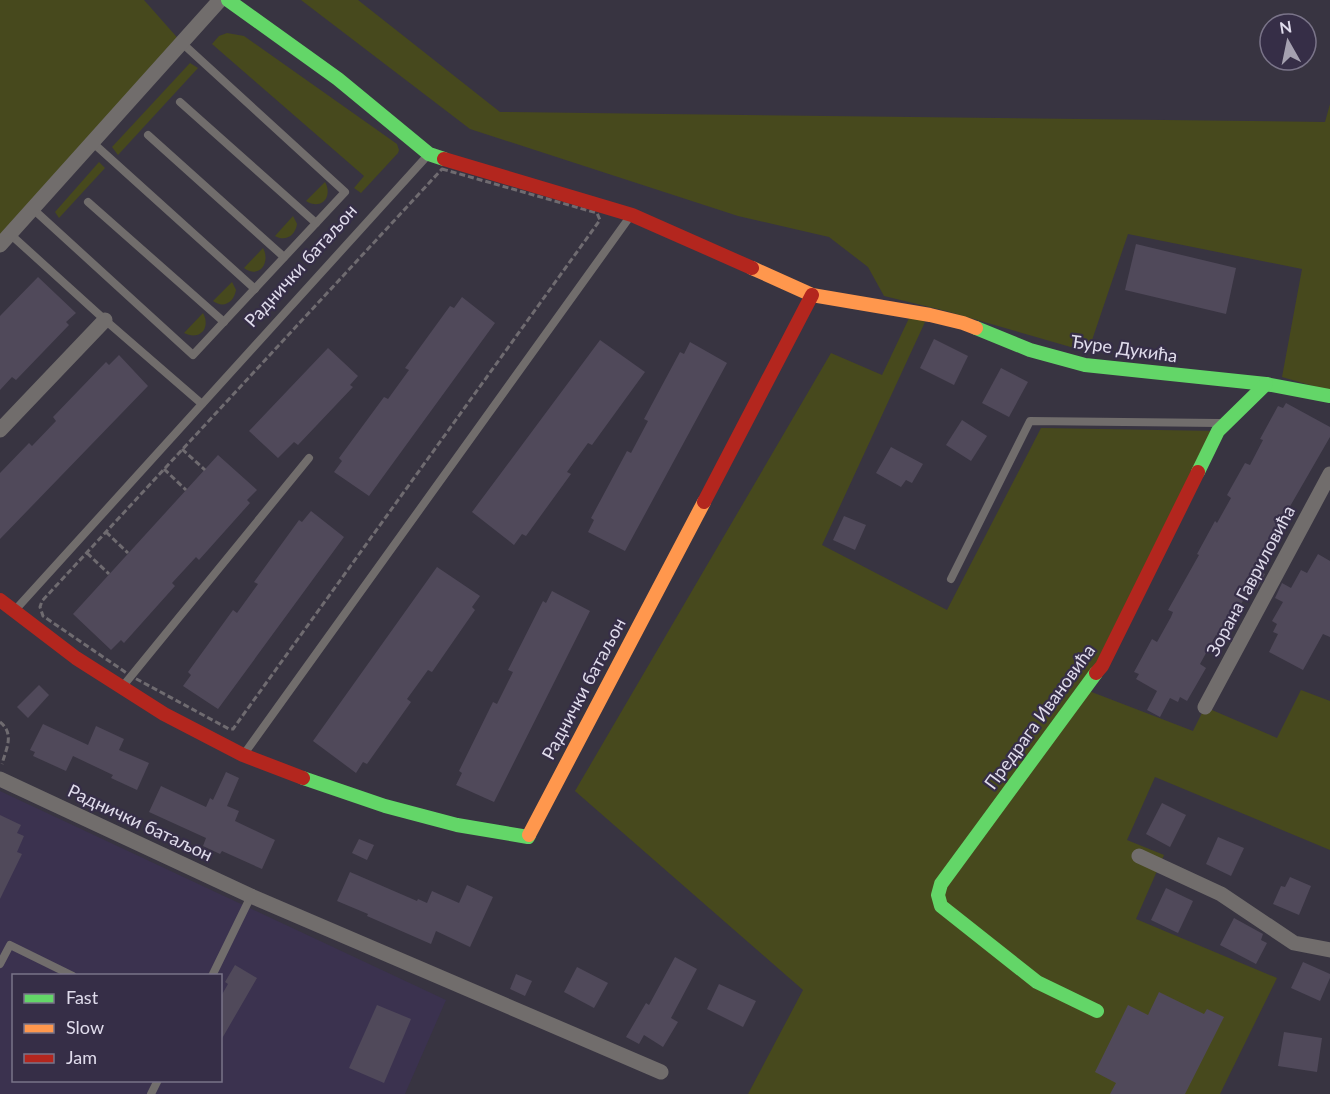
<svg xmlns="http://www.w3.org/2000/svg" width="1330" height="1094" font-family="Lato,sans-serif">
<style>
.built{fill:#3b324f;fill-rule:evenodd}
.green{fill:#47491d}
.building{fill:#50495a}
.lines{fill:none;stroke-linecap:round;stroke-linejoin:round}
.path{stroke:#6f6b70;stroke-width:3;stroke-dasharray:6 3;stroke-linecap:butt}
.lane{stroke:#716d6c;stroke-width:8}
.street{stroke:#716d6c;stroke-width:15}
.fast{stroke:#63d668;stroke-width:14}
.slow{stroke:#ff974d;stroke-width:14}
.jam{stroke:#b3261e;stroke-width:14}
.labels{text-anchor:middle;stroke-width:4.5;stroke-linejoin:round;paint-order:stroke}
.street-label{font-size:18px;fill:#e0dcec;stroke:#362e47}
</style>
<rect width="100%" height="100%" fill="#383441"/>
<path class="built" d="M0 791 446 1000 405 1094H0ZM14 976H220V1080H14Z"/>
<g class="green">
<polygon points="0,0 144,0 182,43 0,245"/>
<polygon points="301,0 358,0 500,112 1325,122 1330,104 1330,391 1282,377 1302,269 1128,234 1088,352 946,311 884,296 868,267 829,237 738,216 470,129"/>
<polygon points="227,33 244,36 397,144 399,150 398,153 361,193 354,188 364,176 212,44 219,36"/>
<polygon points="190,63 198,68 118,155 112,147"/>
<polygon points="99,162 105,168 59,218 55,212"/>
<path d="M325 182C333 196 322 211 306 201Z"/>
<path d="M293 216 297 224C295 236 285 242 275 236Z"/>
<path d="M263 248C271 263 259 279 244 268Z"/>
<path d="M232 282 236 290C234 302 224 309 213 301Z"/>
<path d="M203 313C211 328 200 341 184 333Z"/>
<polygon points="911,314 925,322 822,545 947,610 1041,428 1218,431 1089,691 1193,731 1205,707 1277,738 1301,690 1330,701 1330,850 1155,777 1127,840 1164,855 1136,919 1277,978 1220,1094 748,1094 803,990 575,791 831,353 882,375"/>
</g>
<g class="building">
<polygon points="1136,244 1236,268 1226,314 1125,290"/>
<polygon points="38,277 76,313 66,322 69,325 16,380 12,377 0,390 0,316"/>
<polygon points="462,297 495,323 369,496 334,472 342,461 339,458 384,397 388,399 409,370 405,368 450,306 454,308"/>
<polygon points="934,339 968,356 954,385 920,368"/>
<polygon points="600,340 645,372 592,445 588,443 567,472 571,474 526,536 522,534 514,545 472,512"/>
<polygon points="690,342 727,363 625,551 588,532 594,520 591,518 627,451 631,453 648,421 644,419 680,352 684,354"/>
<polygon points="328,348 358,376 350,385 353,387 298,445 294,442 278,458 249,431"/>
<polygon points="119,355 148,386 0,539 0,473 29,443 32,446 56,421 53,417 106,362 109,365"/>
<polygon points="1001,368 1028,382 1009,417 982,403"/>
<polygon points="1286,403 1330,427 1330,437 1266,548 1269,549 1257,570 1265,574 1257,589 1251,586 1222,639 1216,635 1200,664 1206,668 1187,701 1180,697 1178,702 1170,698 1160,717 1147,710 1157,691 1136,679 1139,674 1134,672 1152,639 1157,642 1171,617 1173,612 1168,610 1199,555 1197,554 1215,521 1217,523 1231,498 1227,495 1245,463 1250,465 1263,440 1260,439 1278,406 1283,408"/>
<polygon points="962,420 987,436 971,461 946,445"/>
<polygon points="891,447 923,464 912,483 906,480 901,487 876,473"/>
<polygon points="218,455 257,490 247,500 250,503 199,560 196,557 172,583 175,586 124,643 121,640 111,650 73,614"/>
<polygon points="311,511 344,537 218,709 183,686 191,675 188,672 233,610 237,613 258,584 254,582 299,520 302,522"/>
<polygon points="844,516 866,525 855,550 833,540"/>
<polygon points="1318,554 1330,561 1330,637 1323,634 1303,670 1269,652 1278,634 1273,632 1277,624 1272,621 1283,602 1275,598 1282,583 1291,588 1301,570 1307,573"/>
<polygon points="437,567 480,596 472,607 475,610 432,672 428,670 407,699 411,702 367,764 363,762 356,773 313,741"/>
<polygon points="552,591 590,611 494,802 456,785 462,773 459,771 493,702 497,704 513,672 508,670 543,601 546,603"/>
<polygon points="39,685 49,695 28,718 17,707"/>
<polygon points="43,724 88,745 96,726 124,739 119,750 149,763 137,790 111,778 113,775 73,756 66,771 33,756 35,752 30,750"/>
<polygon points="226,772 239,778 227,806 239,811 235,821 275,840 262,869 222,851 220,854 203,846 206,838 149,812 161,786 206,807 210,798 213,800"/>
<polygon points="1162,803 1186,815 1170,847 1146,834"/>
<polygon points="0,815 21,825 17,833 24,836 17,852 22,854 0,899"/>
<polygon points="1218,837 1244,848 1231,876 1206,864"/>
<polygon points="359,839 374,845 367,860 352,853"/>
<polygon points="350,872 417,901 418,899 427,903 432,891 459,903 467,885 493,897 470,947 436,931 431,944 367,916 368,914 337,901"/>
<polygon points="1290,877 1311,886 1299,915 1273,904 1281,886 1285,887"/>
<polygon points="1166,888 1193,901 1178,933 1151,920"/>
<polygon points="1234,918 1263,934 1261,940 1267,943 1256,964 1220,945"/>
<polygon points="675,957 697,969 671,1018 678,1022 663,1047 644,1035 639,1044 626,1037 646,1003 649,1005"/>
<polygon points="1303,962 1330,974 1330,978 1320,1001 1291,988"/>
<polygon points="235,965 257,978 220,1042 220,998 228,984 225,982"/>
<polygon points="577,967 608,983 594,1008 564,992"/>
<polygon points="516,974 532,981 525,996 510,989"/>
<polygon points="719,984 756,1001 743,1027 707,1009"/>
<polygon points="1159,992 1204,1014 1207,1009 1224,1017 1185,1094 1110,1094 1116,1083 1095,1072 1128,1005 1148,1015"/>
<polygon points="377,1005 411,1019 384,1083 349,1068"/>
<polygon points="1284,1032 1322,1038 1317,1072 1278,1066"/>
</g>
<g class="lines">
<g class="path">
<polygon points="442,169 597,213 600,220 233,729 229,729 131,676 43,616 40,607 42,601"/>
<polyline points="182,449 205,470"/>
<polyline points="164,469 186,490"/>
<polyline points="106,532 128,553"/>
<polyline points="87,553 109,574"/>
<path d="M0 722C15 734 6 749 2 764"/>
</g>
<g class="lane">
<polyline points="180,102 316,223"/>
<polyline points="148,135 284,257"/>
<polyline points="92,142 255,289"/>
<polyline points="88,202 224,322"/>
<polyline points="33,209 193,355 345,192 182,43"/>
<polyline points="10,234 105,320 202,404"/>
<polyline points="951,579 1030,421 1219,423"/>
<polyline points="17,608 428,155"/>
<polyline points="123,686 309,458"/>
<polyline points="244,754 629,218"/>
<polyline points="0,964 10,945 73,976"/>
<polyline points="212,976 251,896"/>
<polyline points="151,1094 158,1080"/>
</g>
<g class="street">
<polyline points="0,245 220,0"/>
<polyline points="0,430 105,320"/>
<polyline points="1205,707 1330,474"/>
<polyline points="0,779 251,896 661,1072"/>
<polyline points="1139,856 1221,894 1294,943 1330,950"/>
</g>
<g class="fast">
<polyline points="228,0 338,79 429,154 444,159"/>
<polyline points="976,328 1030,350 1085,365 1266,384 1330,396"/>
<polyline points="1198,472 1218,431 1266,384"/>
<polyline points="1096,673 941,884 938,895 941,906 1037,982 1097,1011"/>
<polyline points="303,778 385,806 457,825 528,837 529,835"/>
</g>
<g class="slow">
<polyline points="752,268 812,295 930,315 963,323 976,328"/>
<polyline points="529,835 704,502"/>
</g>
<g class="jam">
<polyline points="444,159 632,215 752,268"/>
<polyline points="704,502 812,295"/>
<polyline points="0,600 76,658 164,714 243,755 303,778"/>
<polyline points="1096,673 1102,666 1198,472"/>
</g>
</g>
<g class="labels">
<g class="street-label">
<text transform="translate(301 266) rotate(-48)" y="6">Раднички батаљон</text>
<text transform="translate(1124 349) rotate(8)" y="6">Ђуре Дукића</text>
<text transform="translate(1251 581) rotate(-62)" y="6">Зорана Гавриловића</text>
<text transform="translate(584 689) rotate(-62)" y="6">Раднички батаљон</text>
<text transform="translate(1040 717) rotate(-54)" y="6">Предрага Ивановића</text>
<text transform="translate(140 823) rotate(25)" y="6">Раднички батаљон</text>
</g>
</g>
<rect x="12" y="974" width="210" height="108" fill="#362e47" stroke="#7a7489" stroke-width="1.5"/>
<rect x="24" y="994" width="30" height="9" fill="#63d668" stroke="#7a7489" stroke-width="1.5"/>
<text x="66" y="1004" font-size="18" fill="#e0dcec">Fast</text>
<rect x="24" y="1024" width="30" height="9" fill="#ff974d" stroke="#7a7489" stroke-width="1.5"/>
<text x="66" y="1034" font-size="18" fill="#e0dcec">Slow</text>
<rect x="24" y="1054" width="30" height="9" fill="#b3261e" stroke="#7a7489" stroke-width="1.5"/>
<text x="66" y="1064" font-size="18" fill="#e0dcec">Jam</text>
<g transform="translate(1288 42) rotate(351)"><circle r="28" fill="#362e47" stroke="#7a7489" stroke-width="1.5"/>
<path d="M0-4.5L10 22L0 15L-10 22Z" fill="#a5a1b0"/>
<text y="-9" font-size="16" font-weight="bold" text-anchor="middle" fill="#e0dcec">N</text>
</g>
</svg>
